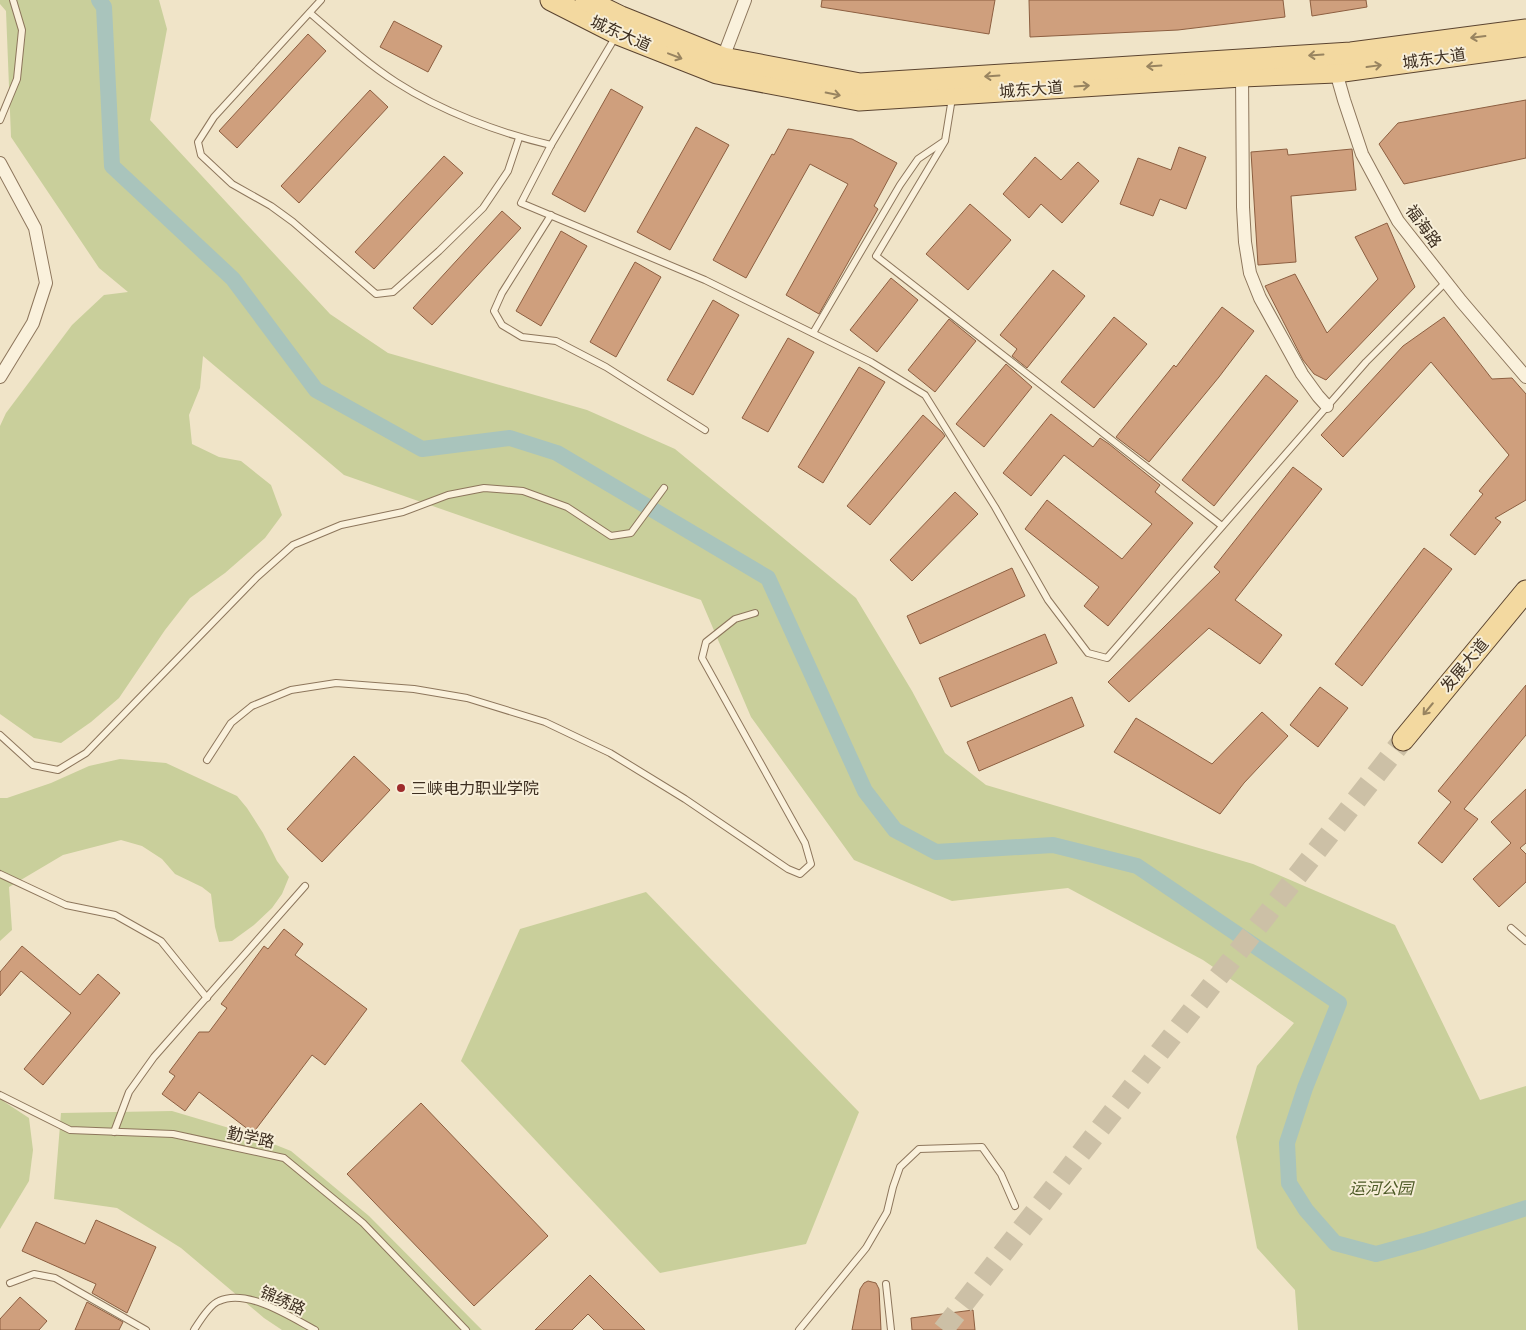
<svg xmlns="http://www.w3.org/2000/svg" width="1526" height="1330" font-family="Bitter,'Noto Sans SC',serif">
<style>
.green{fill:#c9cf9b}
.lines{fill:none;stroke-linecap:round;stroke-linejoin:round}
.canal{stroke:#a9c4bc;stroke-width:16}
.building{fill:#cf9f7d;stroke:#8d5f41}
.primary-tunnel{stroke:#ccc0a6;stroke-width:21;stroke-dasharray:21 11;stroke-linecap:butt}
.lane-casing{stroke:#8d765c;stroke-width:8}
.street-casing{stroke:#8d765c;stroke-width:14}
.primary-casing{stroke:#5b4430;stroke-width:23}
.lane{stroke:#faf1dc;stroke-width:6}
.street{stroke:#faf1dc;stroke-width:12}
.primary{stroke:#f3d9a0;stroke-width:21}
.oneway{stroke:#988460}
.poi-dot{fill:#9e2a2b;stroke:#f7eed8;stroke-width:2}
.labels{text-anchor:middle;stroke-width:4;stroke-linejoin:round;paint-order:stroke}
.street-label{font-size:16px;fill:#3d2e20;stroke:#f7eed8}
.poi-label{font-size:16px;fill:#3d2e20;stroke:#f7eed8;text-anchor:start}
.park-label{font-size:16px;font-style:italic;fill:#4d5a26;stroke:#f7eed8}
</style>
<rect width="100%" height="100%" fill="#f0e4c8"/>
<g class="green">
<polygon points="0,0 159,0 167,29 150,120 330,314 388,353 587,410 675,449 856,598 912,691 945,753 986,785 1253,864 1395,925 1480,1100 1526,1086 1526,1330 1298,1330 1295,1290 1257,1248 1236,1137 1257,1066 1294,1023 1203,960 1068,888 952,901 854,860 751,717 701,600 344,475 203,356 200,388 189,415 192,444 219,457 241,461 271,485 282,515 265,538 225,573 190,598 165,630 119,698 91,722 61,743 34,738 0,714 0,426 6,413 72,325 104,295 128,292 99,268 11,137 6,11 0,4"/>
<polygon points="120,759 166,763 237,796 247,808 263,833 277,861 289,877 282,894 272,908 254,925 232,941 219,942 215,927 211,894 202,887 175,874 162,859 142,846 121,840 63,855 9,887 12,930 0,941 0,798 7,798 51,783 89,766"/>
<polygon points="646,892 859,1112 806,1244 660,1273 461,1061 520,929"/>
<polygon points="0,1099 29,1118 33,1150 29,1181 0,1229"/>
<polygon points="172,1111 246,1133 291,1151 369,1216 482,1330 282,1330 264,1318 181,1248 117,1208 54,1199 61,1113"/>
</g>
<g class="lines">
<polyline class="canal" points="99,0 104,7 112,166 233,279 316,390 422,449 510,438 557,453 768,578 865,791 895,830 936,852 1053,845 1137,866 1339,1003 1305,1088 1287,1143 1289,1183 1306,1210 1335,1243 1376,1254 1424,1241 1526,1208"/>
</g>
<g class="building">
<polygon points="822,0 995,0 989,34 821,7"/>
<polygon points="1029,0 1283,0 1285,17 1178,30 1030,37"/>
<polygon points="1310,0 1366,0 1367,7 1312,16"/>
<polygon points="394,21 442,46 428,72 380,47"/>
<polygon points="308,34 326,51 237,148 219,131"/>
<polygon points="611,89 643,107 585,212 552,194"/>
<polygon points="370,90 388,107 299,203 281,186"/>
<polygon points="1526,100 1526,158 1404,184 1379,144 1398,123"/>
<polygon points="696,127 729,145 670,250 637,232"/>
<polygon points="788,129 852,139 897,163 874,206 878,209 819,314 786,295 848,184 810,164 746,278 713,260 772,154 774,155"/>
<polygon points="1179,147 1206,157 1186,209 1160,199 1153,216 1120,204 1138,158 1171,170"/>
<polygon points="1287,149 1288,155 1352,149 1356,190 1291,196 1296,262 1258,265 1251,152"/>
<polygon points="444,156 463,173 374,269 355,252"/>
<polygon points="1035,157 1061,180 1078,162 1099,181 1062,223 1041,204 1029,218 1003,194"/>
<polygon points="970,204 1011,240 968,290 926,254"/>
<polygon points="502,211 521,228 432,325 413,308"/>
<polygon points="1387,223 1415,287 1326,380 1314,374 1303,360 1265,286 1295,274 1327,333 1378,279 1355,237"/>
<polygon points="561,231 587,246 541,326 516,311"/>
<polygon points="635,262 661,277 616,357 590,342"/>
<polygon points="1053,270 1085,296 1027,368 1012,356 1017,349 1000,335"/>
<polygon points="891,278 918,300 877,352 850,330"/>
<polygon points="713,300 739,315 693,395 667,380"/>
<polygon points="1222,307 1254,331 1219,377 1149,462 1116,437 1174,365 1176,367"/>
<polygon points="1114,317 1147,344 1094,408 1061,382"/>
<polygon points="1444,317 1492,379 1512,378 1526,394 1526,500 1495,518 1501,522 1475,555 1450,535 1483,494 1479,491 1509,455 1431,362 1343,457 1321,435 1403,346"/>
<polygon points="949,319 976,341 935,392 908,370"/>
<polygon points="788,338 814,352 768,432 742,418"/>
<polygon points="1006,364 1032,387 984,447 956,424"/>
<polygon points="859,367 885,382 823,483 798,467"/>
<polygon points="1266,375 1298,401 1214,506 1182,480"/>
<polygon points="1051,414 1093,447 1100,438 1109,444 1160,485 1155,492 1193,523 1108,626 1084,606 1099,587 1025,529 1047,500 1122,559 1152,524 1064,455 1031,496 1003,473"/>
<polygon points="923,415 942,432 945,436 870,525 847,506"/>
<polygon points="1293,467 1322,489 1235,600 1282,635 1260,664 1209,628 1129,702 1108,682 1220,572 1214,567"/>
<polygon points="955,492 978,514 912,581 890,560"/>
<polygon points="1424,548 1452,569 1362,686 1335,664"/>
<polygon points="1012,568 1025,596 920,644 907,616"/>
<polygon points="1045,634 1057,663 951,707 939,678"/>
<polygon points="1526,685 1526,735 1464,809 1478,819 1442,863 1418,843 1451,802 1438,791"/>
<polygon points="1320,687 1348,708 1318,747 1290,725"/>
<polygon points="1072,697 1084,726 979,771 967,742"/>
<polygon points="1262,712 1288,736 1244,783 1220,814 1114,752 1136,718 1212,764"/>
<polygon points="354,756 390,790 322,862 287,829"/>
<polygon points="1526,789 1526,843 1520,848 1526,854 1526,882 1499,907 1473,879 1511,843 1491,822"/>
<polygon points="284,929 303,944 295,955 367,1009 325,1065 312,1055 253,1133 199,1092 185,1111 162,1094 175,1076 169,1072 199,1032 209,1032 227,1008 221,1004 264,946 268,949"/>
<polygon points="22,946 80,995 98,974 120,993 43,1085 24,1069 71,1013 21,971 0,996 0,972"/>
<polygon points="421,1103 548,1236 474,1306 347,1174"/>
<polygon points="96,1220 156,1247 127,1313 92,1293 96,1284 22,1251 36,1222 85,1244"/>
<polygon points="590,1275 645,1330 604,1330 588,1314 572,1330 535,1330"/>
<polygon points="868,1281 876,1283 879,1289 881,1330 852,1330 860,1289 864,1283"/>
<polygon points="20,1297 47,1321 39,1330 0,1330 0,1319"/>
<polygon points="87,1302 123,1322 119,1330 75,1330"/>
<polygon points="973,1310 975,1330 912,1330 911,1318"/>
</g>
<g class="lines">
<polyline class="primary-tunnel" points="943,1330 1403,740"/>
<defs>
<g id="lane">
<polyline points="321,0 214,117 198,142 201,155 232,184 271,206 293,222 376,294 393,292 439,251 483,208 508,171 519,138"/>
<path d="M310 13C338 37 365 62 396 82 441 111 499 133 551 145"/>
<polyline points="616,36 551,145 521,203 705,280 871,362 925,395 995,507 1048,600 1088,653 1107,658 1366,362 1446,282"/>
<polyline points="952,98 945,141 876,256 1222,526"/>
<polyline points="0,120 17,79 22,30 13,0"/>
<polyline points="551,215 502,293 494,311 502,325 522,337 556,341 606,367 705,430"/>
<polyline points="813,333 900,185 918,159 943,142"/>
<polyline points="0,735 33,765 58,770 86,753 257,577 293,545 341,525 403,512 448,495 484,488 523,491 567,507 611,536 631,533 664,488"/>
<polyline points="207,760 231,723 252,706 291,690 336,683 414,689 467,698 545,722 610,753 685,799 788,869 800,874 811,864 805,843 702,658 706,642 735,619 755,613"/>
<polyline points="0,874 66,905 115,915 161,941 207,998"/>
<polyline points="1511,928 1526,941"/>
<polyline points="0,1095 70,1130 173,1134 284,1158 363,1223 466,1330"/>
<polyline points="114,1132 129,1092 154,1057 305,886"/>
<polyline points="10,1283 34,1274 55,1278 146,1330"/>
<polyline points="886,1284 891,1330"/>
<path d="M194 1330C199 1322 210 1304 219 1301 247 1288 291 1317 315 1330"/>
<polyline points="799,1330 866,1248 887,1212 893,1187 900,1167 919,1149 982,1147 1001,1174 1015,1206"/>
</g>
<g id="street">
<polyline points="721,63 745,0"/>
<polyline points="1336,72 1344,100 1362,154 1398,221 1461,301 1526,377"/>
<polyline points="1242,76 1243,207 1245,242 1250,273 1260,298 1302,374 1318,396 1327,406"/>
<polyline points="0,163 35,228 46,283 33,323 0,377"/>
</g>
<g id="primary">
<polyline points="551,0 618,34 717,73 859,100 1242,76 1336,72 1526,46"/>
<polyline points="586,0 621,17 723,58 860,84 1351,53 1526,30"/>
<polyline points="1403,740 1526,591"/>
</g>
</defs>
<use href="#lane" class="lane-casing"/>
<use href="#street" class="street-casing"/>
<use href="#primary" class="primary-casing"/>
<use href="#lane" class="lane"/>
<use href="#street" class="street"/>
<use href="#primary" class="primary"/>
</g>
<defs><path id="oneway-shaft" d="M-6 0H5M1.5-3L5.5 0L1.5 3" fill="none" stroke-width="1.6" stroke-linecap="round" stroke-linejoin="round" transform="scale(1.25)"/></defs>
<g class="oneway">
<use href="#oneway-shaft" transform="translate(1478 37) rotate(173)"/>
<use href="#oneway-shaft" transform="translate(1316 55) rotate(176)"/>
<use href="#oneway-shaft" transform="translate(675 56) rotate(21)"/>
<use href="#oneway-shaft" transform="translate(1154 66) rotate(176)"/>
<use href="#oneway-shaft" transform="translate(1374 66) rotate(-8)"/>
<use href="#oneway-shaft" transform="translate(992 76) rotate(176)"/>
<use href="#oneway-shaft" transform="translate(1082 86) rotate(-4)"/>
<use href="#oneway-shaft" transform="translate(833 94) rotate(11)"/>
<use href="#oneway-shaft" transform="translate(1428 709) rotate(130)"/>
</g>
<circle class="poi-dot" cx="401" cy="788" r="5"/>
<g class="labels">
<g class="street-label">
<text transform="translate(621 33) rotate(24)" y="6">城东大道</text>
<text transform="translate(1434 58) rotate(-8)" y="6">城东大道</text>
<text transform="translate(1031 89) rotate(-4)" y="6">城东大道</text>
<text transform="translate(1424 226) rotate(54)" y="6">福海路</text>
<text transform="translate(1464 665) rotate(-50)" y="6">发展大道</text>
<text transform="translate(251 1137) rotate(12)" y="6">勤学路</text>
<text transform="translate(283 1300) rotate(24)" y="6">锦绣路</text>
</g>
<g class="poi-label">
<text x="411" y="794">三峡电力职业学院</text>
</g>
<g class="park-label">
<text x="1381" y="1194">运河公园</text>
</g>
</g>
</svg>
